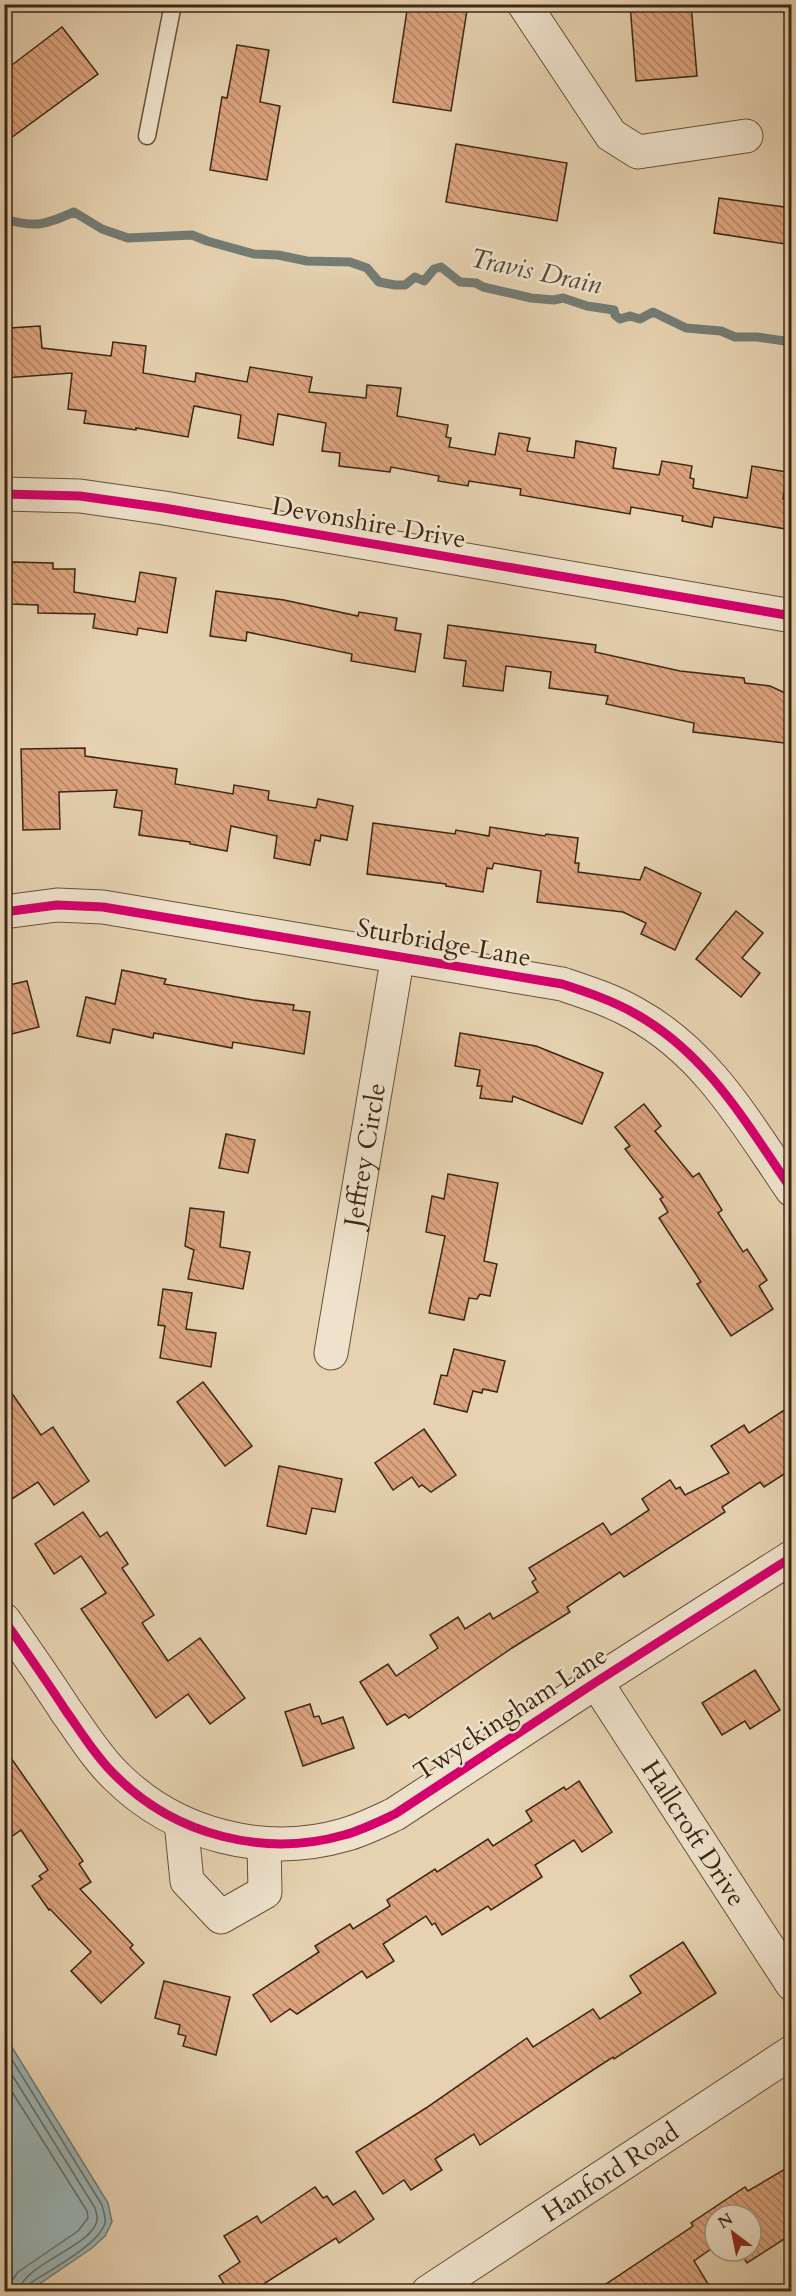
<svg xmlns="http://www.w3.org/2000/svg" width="796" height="2296" font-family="Cardo,serif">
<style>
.water{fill:#9ab5b6;stroke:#747c75;stroke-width:1.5}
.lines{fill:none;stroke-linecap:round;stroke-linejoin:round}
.shore{stroke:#6b6e65;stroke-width:1.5}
.stream{stroke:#747c75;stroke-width:9}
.building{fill:url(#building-back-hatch);stroke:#3c2714;stroke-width:1.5}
.service-casing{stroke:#66523b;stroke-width:19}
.minor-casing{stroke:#66523b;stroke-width:35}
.service{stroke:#efe2cc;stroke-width:16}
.minor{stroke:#efe2cc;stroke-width:33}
.cycleway-casing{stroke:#efe2cc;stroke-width:13}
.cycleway{stroke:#d6006c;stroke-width:9}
.labels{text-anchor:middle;stroke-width:5;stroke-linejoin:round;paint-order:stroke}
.street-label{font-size:26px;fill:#3c2714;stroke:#efe2cc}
.water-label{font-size:27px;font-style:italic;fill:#544a3c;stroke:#efe2cc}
</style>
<defs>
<pattern id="building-back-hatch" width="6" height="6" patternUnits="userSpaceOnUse" patternTransform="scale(1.5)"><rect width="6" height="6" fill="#dda47f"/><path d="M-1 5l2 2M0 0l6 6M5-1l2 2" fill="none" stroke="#b48667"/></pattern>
</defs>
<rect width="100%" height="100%" fill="#e6d2b1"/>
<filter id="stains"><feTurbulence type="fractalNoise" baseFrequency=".00333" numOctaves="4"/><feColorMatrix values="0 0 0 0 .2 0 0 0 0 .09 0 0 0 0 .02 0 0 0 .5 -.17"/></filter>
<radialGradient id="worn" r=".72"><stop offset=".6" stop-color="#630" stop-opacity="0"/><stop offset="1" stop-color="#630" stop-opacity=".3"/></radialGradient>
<polygon class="water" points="5,2036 108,2203 112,2222 105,2236 92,2248 29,2291 5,2291"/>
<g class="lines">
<g class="shore">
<path d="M4 2047 102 2205C103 2210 106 2217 105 2223 99 2245 48 2271 29 2284L27 2292"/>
<path d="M4 2062 95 2208C96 2212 98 2217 97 2221 91 2247 21 2265 19 2292"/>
<polyline points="4,2079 87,2211 88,2218 78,2231 18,2272 11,2282 10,2292"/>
</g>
<path class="stream" d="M4 219C37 228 44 225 74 212L102 229 128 238 192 235 207 241 254 254 278 255 307 261 350 262 367 268 379 282 395 285H405L415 277 424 281 434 269 441 267 460 282 476 283 483 287 531 298 554 300 563 298 587 306 614 310 615 315 620 319 630 316 640 319 653 312 686 328 721 331 735 337H757L792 342"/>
</g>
<g class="building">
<polygon points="408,4 468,4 451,111 393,102"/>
<polygon points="630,4 691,4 697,76 636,81"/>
<polygon points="62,27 98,74 4,143 4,71"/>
<polygon points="237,45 269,50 260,102 280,106 267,180 210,170 222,97 227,98"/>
<polygon points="456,144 567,163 557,221 446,202"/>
<polygon points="719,198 792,208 792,245 714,233"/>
<polygon points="40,326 42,348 111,356 113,342 146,346 143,373 195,382 196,373 247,382 250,367 312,377 309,392 366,398 367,385 401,388 397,416 448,425 446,437 451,438 449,447 495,455 499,433 530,438 527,451 574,458 576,441 616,448 613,468 659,475 662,461 692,466 690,478 694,479 693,488 747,498 752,466 787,472 783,499 792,500 792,530 714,517 712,527 682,521 683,516 631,507 630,514 520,495 521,489 469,481 468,486 438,481 439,476 391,467 390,472 339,466 340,453 322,451 326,423 278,414 273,445 238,438 241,415 194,406 188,437 136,428 136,430 84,423 86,411 68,409 72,373 4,378 4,335 11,335 10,328"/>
<polygon points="12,562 53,563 53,569 75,569 74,592 135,602 140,572 176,578 167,633 138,628 137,635 93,628 95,614 38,613 38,605 11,604"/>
<polygon points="216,591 284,600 358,616 359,612 397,618 395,630 421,634 415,672 351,661 352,654 247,632 246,641 210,636"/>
<polygon points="448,625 596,645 595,652 680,671 744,678 745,683 770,686 792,696 792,744 693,732 694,723 606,704 608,696 549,688 551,672 506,666 503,691 463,686 466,661 444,658"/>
<polygon points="85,748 85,756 177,769 175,784 233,794 234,785 269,791 268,800 316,808 318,799 353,806 347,840 321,835 320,841 315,840 310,865 274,858 277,836 231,826 227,851 190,844 190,842 139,835 142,811 114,807 117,790 59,792 60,829 23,830 21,749"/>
<polygon points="373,823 455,834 456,830 489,836 490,827 545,836 546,834 578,838 575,863 579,863 578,872 640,880 645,867 701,893 675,950 641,934 646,923 623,912 537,902 541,871 494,863 492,869 487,868 483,892 446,886 446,884 367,874"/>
<polygon points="736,911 763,933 742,958 760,973 741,997 696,959"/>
<polygon points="122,970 166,979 164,984 253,1000 294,1005 293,1010 310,1012 304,1054 233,1042 232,1048 154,1033 153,1038 113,1029 110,1043 77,1036 86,997 115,1004"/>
<polygon points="27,981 39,1027 4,1036 4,986"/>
<polygon points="460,1033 536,1046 603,1073 582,1124 513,1096 512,1102 480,1098 482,1086 477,1086 480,1070 455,1066"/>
<polygon points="644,1104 661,1126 655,1131 693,1177 699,1173 722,1210 718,1213 743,1252 747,1249 767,1280 759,1286 773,1309 731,1336 697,1284 701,1282 659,1218 668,1212 660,1199 663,1197 625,1149 630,1146 615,1127"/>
<polygon points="226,1134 255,1140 248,1173 219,1168"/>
<polygon points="448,1174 498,1183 484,1261 497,1264 490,1296 480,1294 477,1299 469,1298 464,1320 429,1313 445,1236 426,1232 432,1196 444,1199"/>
<polygon points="190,1208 224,1212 220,1247 250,1252 243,1289 188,1279 194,1250 185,1246"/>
<polygon points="163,1289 192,1293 186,1329 216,1333 211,1367 160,1358 165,1326 158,1325"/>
<polygon points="454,1349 505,1361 497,1392 483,1389 482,1393 473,1391 467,1412 434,1404 441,1375 447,1376"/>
<polygon points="4,1382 41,1435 53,1427 89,1481 54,1505 38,1482 4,1504"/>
<polygon points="203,1382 252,1446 225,1466 177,1402"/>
<polygon points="792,1405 792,1469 764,1487 760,1482 722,1507 725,1512 624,1577 620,1572 567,1607 570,1612 512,1648 409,1718 405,1714 387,1725 360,1682 388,1664 396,1676 438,1648 430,1635 458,1617 465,1629 490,1613 493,1619 538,1592 532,1582 536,1579 529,1568 603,1523 611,1535 649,1510 642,1499 670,1480 676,1489 680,1487 685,1495 729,1473 711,1446 744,1425 749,1433"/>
<polygon points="424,1429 456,1475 431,1492 422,1485 419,1487 412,1477 393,1490 375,1463"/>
<polygon points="279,1466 342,1479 335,1512 312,1508 306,1534 267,1526"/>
<polygon points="83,1512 100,1537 107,1532 128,1564 122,1568 154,1615 142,1623 168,1661 200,1638 245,1698 210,1724 188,1694 156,1718 81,1609 106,1593 81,1556 54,1574 35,1544"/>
<polygon points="755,1670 780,1710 750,1729 745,1721 722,1735 702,1703"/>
<polygon points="310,1704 314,1717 319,1716 322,1724 343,1717 354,1748 303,1766 285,1712"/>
<polygon points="4,1748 83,1861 79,1864 91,1882 80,1889 133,1945 130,1948 144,1963 101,2003 71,1971 91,1952 50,1909 49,1910 32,1886 42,1879 39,1876 48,1870 21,1830 4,1842"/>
<polygon points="579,1781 612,1832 582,1852 574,1840 535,1865 542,1877 491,1910 488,1906 442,1935 435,1923 432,1925 426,1916 383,1944 394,1961 367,1978 362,1971 297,2014 290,2009 271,2022 253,1995 319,1952 315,1946 350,1924 353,1929 390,1906 387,1900 435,1869 437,1872 488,1839 493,1846 532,1821 526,1811 564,1787 566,1790"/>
<polygon points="683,1942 716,1993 614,2059 613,2057 596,2068 480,2145 474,2134 435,2159 442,2170 411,2190 404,2180 383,2194 356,2152 426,2108 527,2038 533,2047 593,2009 600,2019 641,1993 630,1976"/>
<polygon points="164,1981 230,1997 216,2055 183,2046 186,2036 178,2034 180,2025 155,2018"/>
<polygon points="792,2165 792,2234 747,2263 739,2251 751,2251 751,2215 715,2215 715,2246 694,2261 713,2292 594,2292 693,2226 691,2223 745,2187 748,2191"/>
<polygon points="315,2187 323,2198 327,2196 333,2205 355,2191 374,2219 339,2243 336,2238 251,2292 229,2292 219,2276 240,2262 224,2236 257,2216 261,2223"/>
</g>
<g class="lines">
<defs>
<polyline id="service" points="147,136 173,4"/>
<g id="minor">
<polyline points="524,4 611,135 638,152 746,136"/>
<polyline points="4,494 80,496 164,508 792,616"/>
<path d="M4 912 57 905 103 907 562 984C586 992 611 1000 634 1013 707 1053 746 1123 792 1190"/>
<path id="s1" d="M331 1353 398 955"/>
<path d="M4 1620C25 1650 46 1680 66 1711 82 1733 96 1757 116 1776 175 1835 264 1858 344 1835 362 1830 378 1822 395 1814L596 1682 792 1557"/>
<path id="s2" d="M596 1682 792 1984"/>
<polyline points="181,1822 187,1881 221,1917 265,1892 264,1844"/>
<path id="s3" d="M428 2292 792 2052"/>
</g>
</defs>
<use href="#service" class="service-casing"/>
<use href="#minor" class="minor-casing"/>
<use href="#service" class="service"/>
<use href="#minor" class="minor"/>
<defs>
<g id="cycleway">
<polyline points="4,494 80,496 164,508 792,616"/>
<path d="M4 912 57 905 103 907 562 984C586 992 611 1000 634 1013 707 1053 746 1123 792 1190"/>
<path d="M4 1620C25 1650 46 1680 66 1711 82 1733 96 1757 116 1776 175 1835 264 1858 344 1835 362 1830 378 1822 395 1814L596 1682 792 1557"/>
</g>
</defs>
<use href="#cycleway" class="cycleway-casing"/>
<use href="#cycleway" class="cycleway"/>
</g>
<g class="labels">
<g class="street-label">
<text transform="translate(369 522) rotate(10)" y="9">Devonshire Drive</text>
<text transform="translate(444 942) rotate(10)" y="9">Sturbridge Lane</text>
<text dy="9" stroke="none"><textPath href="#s1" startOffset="201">Jeffrey Circle</textPath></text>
<text transform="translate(510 1713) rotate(-33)" y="9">Twyckingham Lane</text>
<text dy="9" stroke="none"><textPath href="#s2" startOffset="180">Hallcroft Drive</textPath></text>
<text dy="9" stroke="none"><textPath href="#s3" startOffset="218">Hanford Road</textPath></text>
</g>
<g class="water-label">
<text transform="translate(536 271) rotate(12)" y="9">Travis Drain</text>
</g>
</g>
<rect width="796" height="2296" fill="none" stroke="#e6d2b1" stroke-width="24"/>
<rect x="6" y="6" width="784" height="2284" fill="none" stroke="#3c2714" stroke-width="3"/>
<rect x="12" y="12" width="772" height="2272" fill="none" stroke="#3c2714" stroke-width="1.5"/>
<g transform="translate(733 2233) rotate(328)"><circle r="28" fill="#efe2cc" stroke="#a79782" stroke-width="1.5"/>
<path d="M0-4.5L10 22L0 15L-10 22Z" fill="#8f2418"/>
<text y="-9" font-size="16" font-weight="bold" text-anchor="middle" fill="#3c2714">N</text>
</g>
<rect width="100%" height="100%" filter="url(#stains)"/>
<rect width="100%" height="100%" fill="url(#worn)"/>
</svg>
